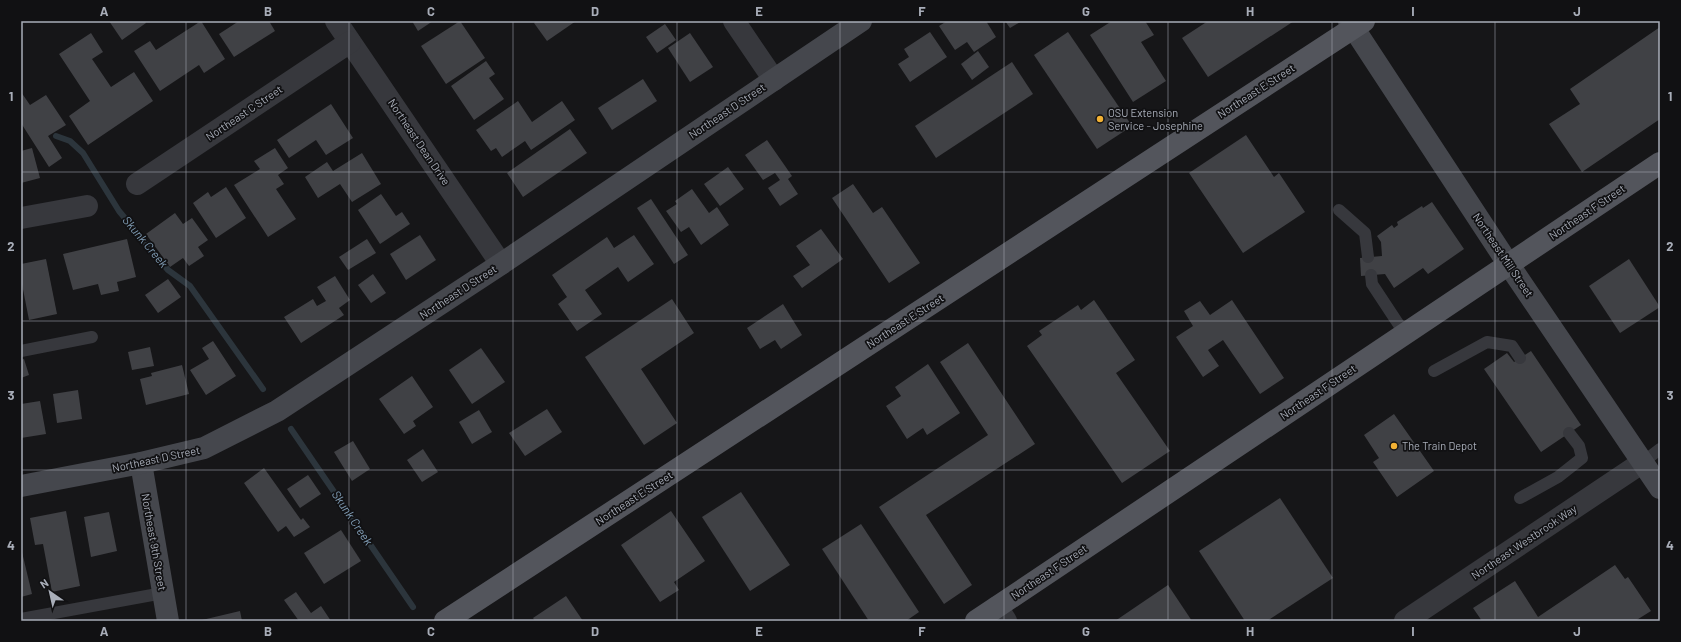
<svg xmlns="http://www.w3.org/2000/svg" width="1681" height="642" font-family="Barlow,sans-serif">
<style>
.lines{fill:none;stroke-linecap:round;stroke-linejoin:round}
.stream{stroke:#2c353c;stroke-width:6}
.building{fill:#404145}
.lane{stroke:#37383d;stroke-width:12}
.street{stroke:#37383d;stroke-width:22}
.secondary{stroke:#45474d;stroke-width:22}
.primary{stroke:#53555c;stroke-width:22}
.grid{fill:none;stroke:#a8adb8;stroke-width:1;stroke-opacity:0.55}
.poi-dot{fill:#f2b134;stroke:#111113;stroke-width:1.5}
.labels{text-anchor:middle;stroke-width:3.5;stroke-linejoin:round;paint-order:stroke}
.street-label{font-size:11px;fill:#a8adb8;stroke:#111113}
.poi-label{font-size:11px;fill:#a8adb8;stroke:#111113;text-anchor:start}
.water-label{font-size:12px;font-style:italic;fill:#7f9bb3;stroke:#111113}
.neatline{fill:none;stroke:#a8adb8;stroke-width:1.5}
.grid-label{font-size:13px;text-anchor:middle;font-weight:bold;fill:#a8adb8}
</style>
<rect width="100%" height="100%" fill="#161618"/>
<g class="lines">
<g class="stream">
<polyline points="56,136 70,141 83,153 119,211 168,270 190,286 263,389"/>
<polyline points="291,429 413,607"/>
</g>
</g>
<g class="building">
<polygon points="109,21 145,21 146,23 122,40"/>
<polygon points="201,21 225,59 204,73 199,65 160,91 134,51 150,41 156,50"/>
<polygon points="239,21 269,21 275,31 234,57 219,34"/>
<polygon points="412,21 433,21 418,31"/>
<polygon points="460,21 485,58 446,84 421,46"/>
<polygon points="536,21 576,21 547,41 534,23"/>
<polygon points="947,21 986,21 996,37 974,52 967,42 955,50 939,26"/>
<polygon points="1005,21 1022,21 1010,28"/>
<polygon points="1112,21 1145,21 1154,35 1141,42 1166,81 1133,102 1090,35"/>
<polygon points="1208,21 1294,21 1208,77 1182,38"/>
<polygon points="665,24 676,40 657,53 646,37"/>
<polygon points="1660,27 1660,119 1582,172 1549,124 1580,104 1570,89"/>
<polygon points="930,32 947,57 910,82 898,64 909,57 904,49"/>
<polygon points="1068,32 1132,126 1097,149 1034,55"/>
<polygon points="91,33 103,52 92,59 111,87 134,72 153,101 88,145 69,116 90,101 59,54"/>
<polygon points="690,33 713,67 690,82 668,48"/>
<polygon points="978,51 989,67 972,80 961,64"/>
<polygon points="486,61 495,74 489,78 504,99 474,120 451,86"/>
<polygon points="1012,62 1033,94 936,158 915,126"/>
<polygon points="643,79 657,101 612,130 598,108"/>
<polygon points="21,92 30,105 46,95 66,125 48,136 62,158 49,167 21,123"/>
<polygon points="518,101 532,122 562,101 575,120 531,150 525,141 502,157 496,148 491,151 476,130"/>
<polygon points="331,104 353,138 326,155 316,140 289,158 277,140"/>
<polygon points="570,129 587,153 523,197 507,173"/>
<polygon points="1246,135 1274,177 1279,173 1305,212 1243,253 1189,173"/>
<polygon points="767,140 792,176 788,179 798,194 780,206 768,188 780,180 775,173 763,180 745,155"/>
<polygon points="32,148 40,178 21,183 21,151"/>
<polygon points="275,148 288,168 278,175 284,184 276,189 296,219 268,237 234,185 260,169 254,161"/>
<polygon points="362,153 381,184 352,202 340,184 318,198 305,177 327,162 333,171"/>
<polygon points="728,167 744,189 720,206 704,184"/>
<polygon points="853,184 873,213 882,207 920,263 889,283 832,198"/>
<polygon points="226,187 246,218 216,238 193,203 208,192 211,197"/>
<polygon points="692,189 709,213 717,207 729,225 701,245 689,227 681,232 666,211 677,204 675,201"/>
<polygon points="381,194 396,216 402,212 410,224 380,244 358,210"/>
<polygon points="651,199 688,255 674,264 637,208"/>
<polygon points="1432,202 1464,249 1428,274 1423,268 1394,288 1385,274 1361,276 1360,258 1382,256 1381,242 1377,236 1392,225 1394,228 1398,225 1397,222 1422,206 1423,208"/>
<polygon points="175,213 183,224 192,218 208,240 198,247 204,256 189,266 183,258 170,267 146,234"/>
<polygon points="821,229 843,259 802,288 793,276 810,265 796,246"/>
<polygon points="420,235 436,260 406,280 390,254"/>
<polygon points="634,235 654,264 628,282 618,267 585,290 602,314 577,331 558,304 567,297 552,275 607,237 614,248"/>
<polygon points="127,239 136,277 117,282 119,291 101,295 98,284 73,290 63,254"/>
<polygon points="367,239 376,253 348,270 339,257"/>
<polygon points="46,259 57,314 29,320 21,279 21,264"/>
<polygon points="1629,259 1660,307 1620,333 1589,286"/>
<polygon points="373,274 386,293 371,303 358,285"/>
<polygon points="335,276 350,300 339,308 344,315 301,343 284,317 313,299 317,306 326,301 317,287"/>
<polygon points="168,279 181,297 158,313 145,295"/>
<polygon points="672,299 694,333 641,369 677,423 644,445 585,357"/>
<polygon points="1094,300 1135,360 1116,373 1170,451 1122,483 1027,346 1042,335 1039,331 1078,305 1081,310"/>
<polygon points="1232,300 1284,378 1260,394 1223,340 1208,350 1219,366 1203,377 1176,337 1193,326 1184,311 1200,301 1210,315"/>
<polygon points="783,304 802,335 781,349 775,340 760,349 747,328"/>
<polygon points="213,341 236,376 206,395 190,370 209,359 202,348"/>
<polygon points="968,343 1035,444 926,515 972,585 944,604 879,507 988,435 940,362"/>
<polygon points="150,347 154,366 132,370 128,352"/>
<polygon points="481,348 505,382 472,404 449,370"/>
<polygon points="1531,351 1581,425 1541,452 1484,369 1507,353 1514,362"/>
<polygon points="24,359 29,375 21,378 21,360"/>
<polygon points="928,364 960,413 927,435 923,428 907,439 886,406 901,396 895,387"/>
<polygon points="182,365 189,394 146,405 140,379 152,376 151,373"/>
<polygon points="412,376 433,407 413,421 416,426 404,434 379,399"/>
<polygon points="78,390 82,419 57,423 53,394"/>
<polygon points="40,401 46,434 21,438 21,404"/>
<polygon points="547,409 562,432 525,456 509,433"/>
<polygon points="479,410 492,432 472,444 459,422"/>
<polygon points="1394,414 1434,471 1397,497 1373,462 1379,458 1364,435"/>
<polygon points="353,441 370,469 352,481 334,452"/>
<polygon points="423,449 438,472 422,482 407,460"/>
<polygon points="264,468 301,520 303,518 310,527 294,537 286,526 278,532 244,483"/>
<polygon points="308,475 321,494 300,508 287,489"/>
<polygon points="741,492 790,565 750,591 702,517"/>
<polygon points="1280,498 1333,578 1267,621 1245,621 1199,551"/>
<polygon points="66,511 80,586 52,592 43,544 35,545 30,518"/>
<polygon points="671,511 705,561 674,582 679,590 660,602 621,545"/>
<polygon points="109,512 117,551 91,557 84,517"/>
<polygon points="861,524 919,612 906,621 869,621 822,549"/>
<polygon points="341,530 361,561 324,584 304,553"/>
<polygon points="21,548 32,594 21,597"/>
<polygon points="1615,565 1625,579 1628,577 1651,611 1635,621 1482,621 1473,608 1515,581 1538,617"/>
<polygon points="1168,585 1192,621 1115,621"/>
<polygon points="296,592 311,613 321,606 331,621 299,621 284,600"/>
<polygon points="566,596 583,621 535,621 533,618"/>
<polygon points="240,611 242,621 202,621 202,620"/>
</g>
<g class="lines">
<g class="lane">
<polyline points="1339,210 1365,233 1368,257"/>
<polyline points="1371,275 1372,284 1405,334"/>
<polyline points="21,351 92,337"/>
<polyline points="1434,371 1487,342 1512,346 1520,358"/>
<polyline points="1643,462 1660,449"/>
<polyline points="1520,498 1558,477 1582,458 1579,446 1569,433"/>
<polyline points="21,619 163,593"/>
</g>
<g class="street">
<polyline points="336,21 501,264"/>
<polyline points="734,21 774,80"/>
<polyline points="137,184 350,42"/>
<polyline points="21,218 87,206"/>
<polyline points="997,607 1006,621"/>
<polyline points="1405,621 1643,462"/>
</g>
<g class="secondary">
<polyline points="1349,21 1509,265 1660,488"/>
<polyline points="141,463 168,621"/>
<polyline points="21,486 141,463 204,448 277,411 501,264 861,21"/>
</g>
<g class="primary">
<polyline points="445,621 1364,21"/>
<polyline points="976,621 1660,163"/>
</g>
</g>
<path class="grid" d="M186 21V621M349 21V621M513 21V621M677 21V621M840 21V621M1004 21V621M1168 21V621M1332 21V621M1495 21V621M21 172H1660M21 321H1660M21 470H1660"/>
<g class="poi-dot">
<circle cx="1100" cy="119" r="4"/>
<circle cx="1394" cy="446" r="4"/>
</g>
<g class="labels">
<g class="street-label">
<text transform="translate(1256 91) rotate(-33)" y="4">Northeast E Street</text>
<text transform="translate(727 111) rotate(-34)" y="4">Northeast D Street</text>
<text transform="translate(244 113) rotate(-34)" y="4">Northeast C Street</text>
<text transform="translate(419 142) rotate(56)" y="4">Northeast Dean Drive</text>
<text transform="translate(1587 212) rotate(-34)" y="4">Northeast F Street</text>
<text transform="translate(1503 255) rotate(56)" y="4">Northeast Mill Street</text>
<text transform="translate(458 292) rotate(-33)" y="4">Northeast D Street</text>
<text transform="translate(905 321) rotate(-33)" y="4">Northeast E Street</text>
<text transform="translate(1318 392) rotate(-34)" y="4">Northeast F Street</text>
<text transform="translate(156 459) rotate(-12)" y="4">Northeast D Street</text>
<text transform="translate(634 498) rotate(-33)" y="4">Northeast E Street</text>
<text transform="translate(154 542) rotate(80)" y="4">Northeast 9th Street</text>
<text transform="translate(1524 542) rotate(-34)" y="4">Northeast Westbrook Way</text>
<text transform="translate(1049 572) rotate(-34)" y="4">Northeast F Street</text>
</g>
<g class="poi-label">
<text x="1108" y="117">OSU Extension<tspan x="1108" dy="13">Service - Josephine</tspan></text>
<text x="1402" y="450">The Train Depot</text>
</g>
<g class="water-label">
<text transform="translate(145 242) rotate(50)" y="4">Skunk Creek</text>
<text transform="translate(352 518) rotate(56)" y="4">Skunk Creek</text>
</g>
</g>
<rect width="1681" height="642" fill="none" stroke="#111113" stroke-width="44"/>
<g transform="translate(50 592) rotate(326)" stroke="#111113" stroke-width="3" paint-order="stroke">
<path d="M0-3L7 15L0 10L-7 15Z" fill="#a8adb8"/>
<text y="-6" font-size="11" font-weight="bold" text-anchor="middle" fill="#a8adb8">N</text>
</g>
<rect x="22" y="22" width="1637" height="598" class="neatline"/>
<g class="grid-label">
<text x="104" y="16">A</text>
<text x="268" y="16">B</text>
<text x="431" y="16">C</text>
<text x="595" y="16">D</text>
<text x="759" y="16">E</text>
<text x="922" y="16">F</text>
<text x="1086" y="16">G</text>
<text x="1250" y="16">H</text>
<text x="1413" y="16">I</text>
<text x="1577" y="16">J</text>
<text x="11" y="101">1</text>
<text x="1670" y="101">1</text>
<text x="11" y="251">2</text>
<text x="1670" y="251">2</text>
<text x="11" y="400">3</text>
<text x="1670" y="400">3</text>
<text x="11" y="550">4</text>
<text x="1670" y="550">4</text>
<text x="104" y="636">A</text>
<text x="268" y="636">B</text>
<text x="431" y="636">C</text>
<text x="595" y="636">D</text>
<text x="759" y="636">E</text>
<text x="922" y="636">F</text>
<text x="1086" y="636">G</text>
<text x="1250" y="636">H</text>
<text x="1413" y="636">I</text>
<text x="1577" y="636">J</text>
</g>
</svg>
